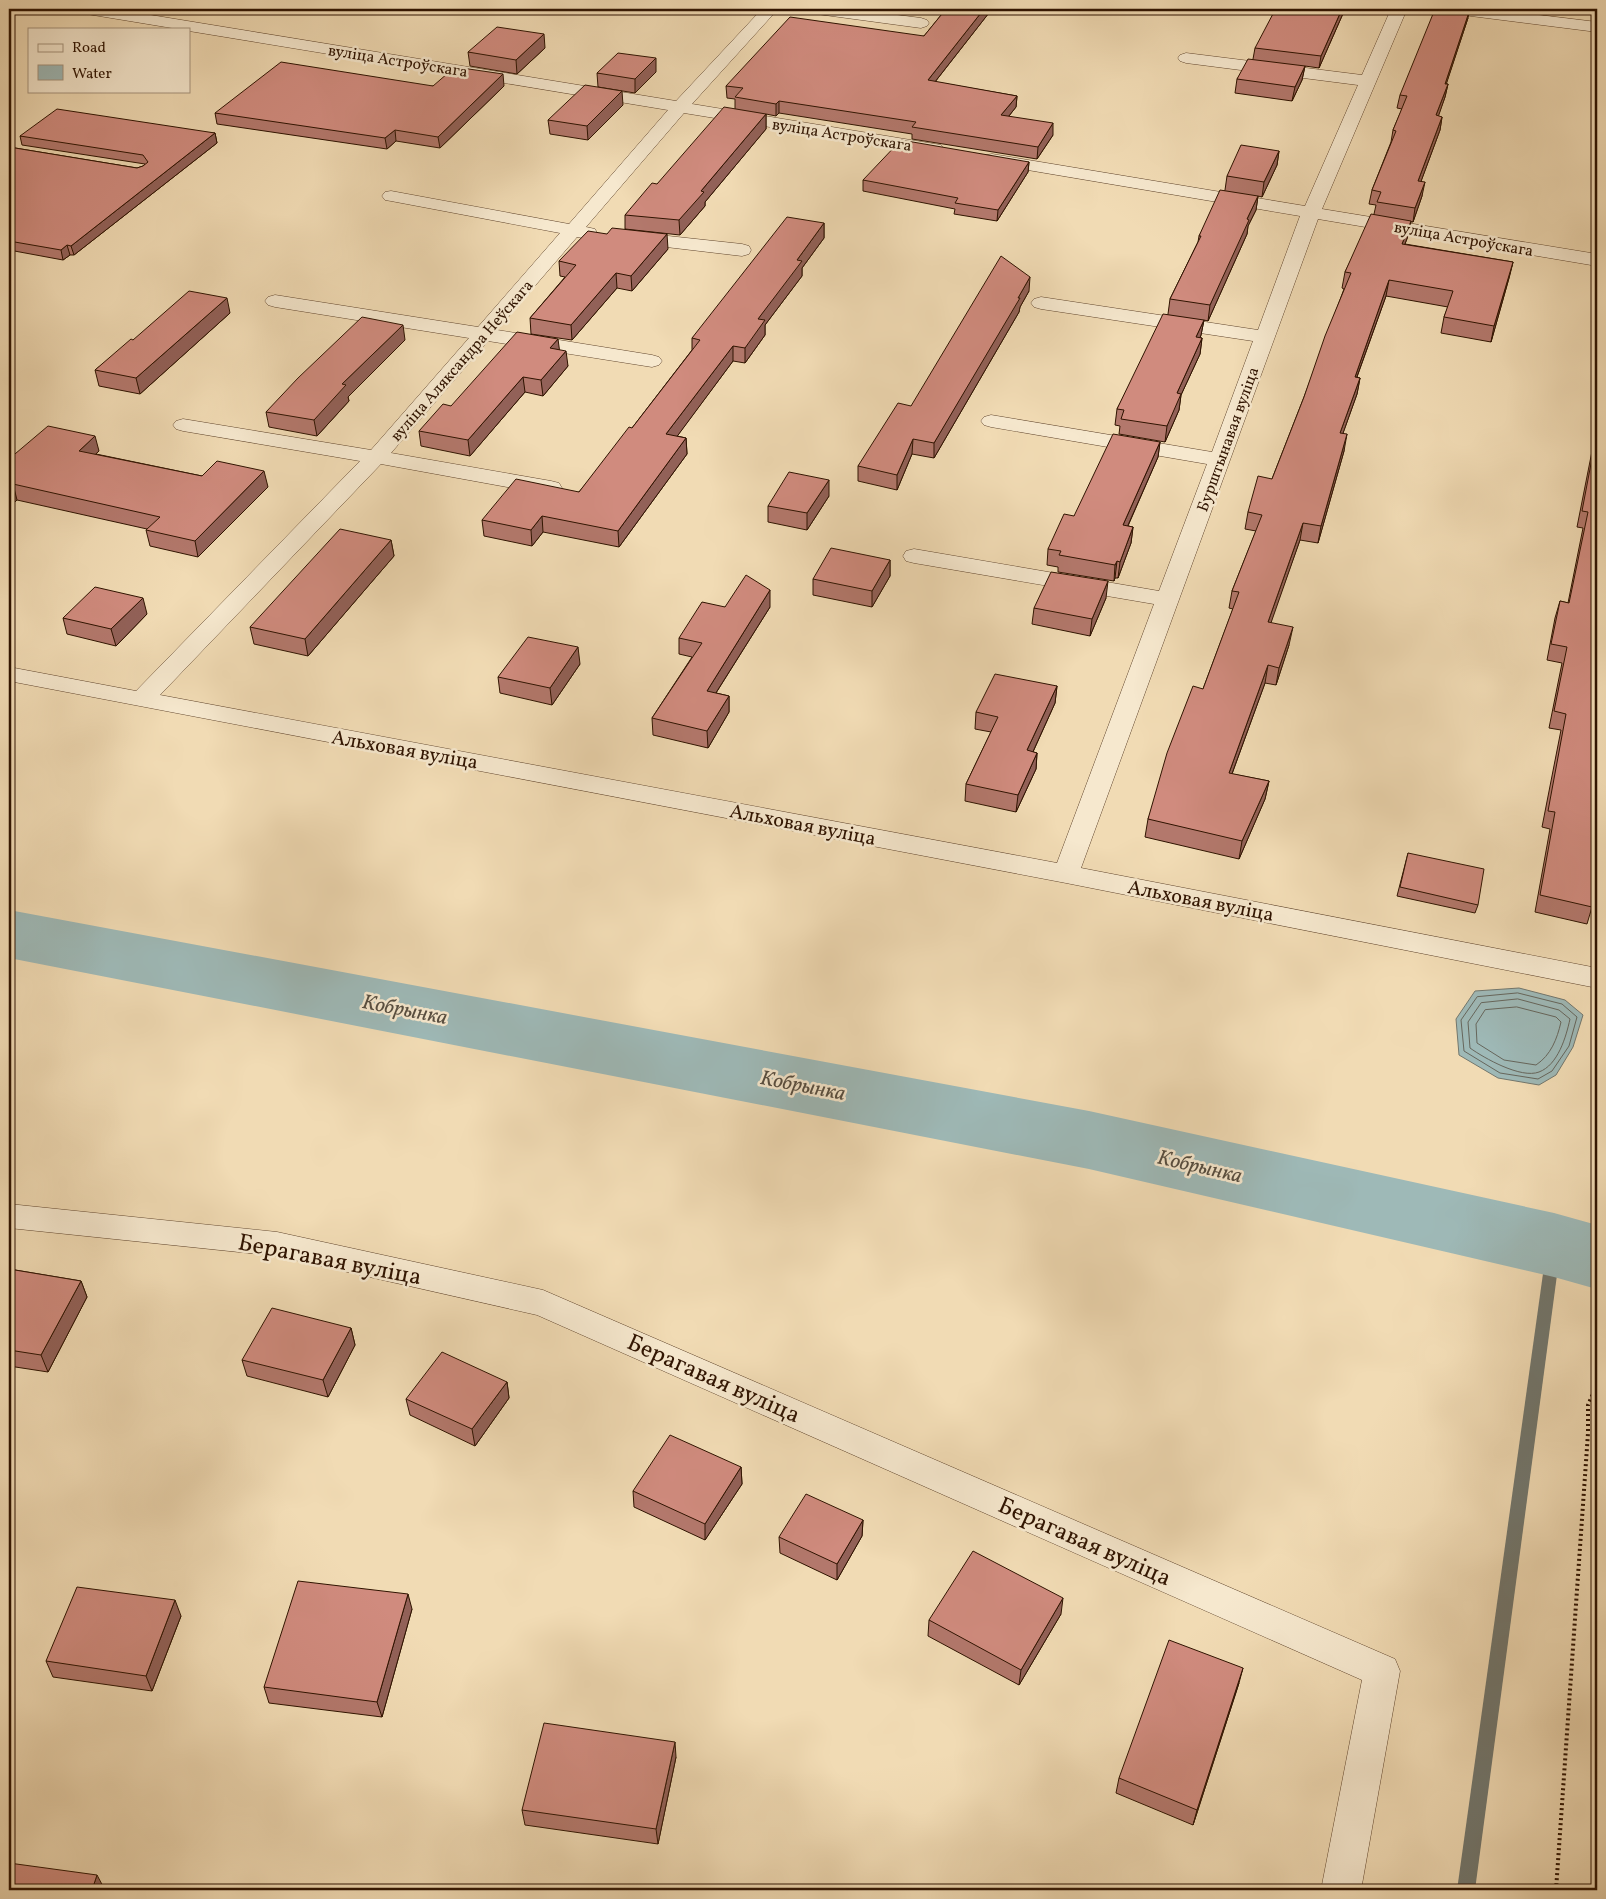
<svg xmlns="http://www.w3.org/2000/svg" width="1606" height="1899" font-family="Vollkorn,serif">
<style>
.water{fill:#9eb9b7;stroke:#72776e}
.lines{fill:none;stroke-linecap:round;stroke-linejoin:round}
.shore{stroke:#66665c;stroke-width:1}
.stream{fill:#72776e;fill-rule:evenodd}
.river{fill:#9eb9b7;fill-rule:evenodd}
.minor-casing{stroke:#60452d;stroke-width:1}
.path{stroke:#2f1300;stroke-width:4;stroke-dasharray:2 3;stroke-linecap:butt}
.minor{fill:#f6e8ce;fill-rule:evenodd}
.wall{fill:#b3786c;stroke:#2f1300}
.shaded-wall{fill:#926158;stroke:#2f1300}
.building{fill:#d08b7e;stroke:#2f1300}
.labels{text-anchor:middle;stroke-width:5;stroke-linejoin:round;paint-order:stroke}
.far-street-label{font-size:16px;fill:#2f1300;stroke:#f6e8ce}
.street-label{font-size:20px;fill:#2f1300;stroke:#f6e8ce}
.water-label{font-size:21px;font-style:italic;fill:#564d40;stroke:#f6e8ce}
.near-street-label{font-size:24px;fill:#2f1300;stroke:#f6e8ce}
</style>
<rect width="100%" height="100%" fill="#f1dbb4"/>
<filter id="stains"><feTurbulence type="fractalNoise" baseFrequency=".004" numOctaves="4"/><feColorMatrix values="0 0 0 0 .2 0 0 0 0 .09 0 0 0 0 .02 0 0 0 .5 -.17"/></filter>
<radialGradient id="worn" r=".72"><stop offset=".6" stop-color="#630" stop-opacity="0"/><stop offset="1" stop-color="#630" stop-opacity=".3"/></radialGradient>
<polygon class="water" points="1519,988 1565,1000 1583,1015 1573,1047 1556,1075 1539,1085 1498,1078 1459,1055 1456,1019 1475,991"/>
<g class="lines">
<g class="shore">
<polygon points="1518,993 1562,1004 1577,1017 1569,1046 1552,1071 1538,1079 1500,1073 1464,1051 1461,1020 1477,997"/>
<path d="M1518 999 1559 1010 1570 1019C1566 1037 1558 1065 1539 1072 1521 1079 1484 1058 1470 1048L1468 1022 1481 1003Z"/>
<path d="M1517 1007 1556 1017 1561 1022C1557 1039 1551 1055 1536 1065L1504 1060 1477 1043 1476 1024 1485 1010Z"/>
</g>
<polygon class="stream" points="1554,1239 1559,1241 1561,1245 1475,1890 1457,1890 1547,1245 1549,1241"/>
<polygon class="river" points="9,910 1089,1111 1554,1213 1597,1225 1597,1287 1593,1288 1554,1277 1089,1169 9,958"/>
<defs>
<g id="minor">
<polygon points="79,9 114,9 676,101 762,9 778,9 692,104 941,145 944,149 941,153 935,154 684,113 586,227 595,229 597,233 595,237 588,239 577,237 497,330 652,355 659,357 662,361 659,365 652,367 488,341 391,453 551,481 559,483 562,488 559,493 551,495 381,464 160,695 1057,863 1154,604 914,563 906,561 903,556 906,551 914,549 1159,591 1207,464 991,427 984,425 981,421 984,417 991,415 1212,452 1253,341 1041,309 1034,307 1031,303 1034,299 1041,297 1258,330 1300,216 992,164 986,163 983,159 986,155 992,154 1305,206 1358,85 1186,63 1180,61 1178,58 1180,55 1186,53 1362,75 1391,9 1407,9 1322,209 1597,254 1597,266 1318,219 1081,868 1597,968 1597,988 1066,883 9,681 9,667 136,691 360,461 183,431 176,429 173,425 176,421 183,419 371,450 469,338 275,307 268,305 265,301 268,297 275,295 478,327 560,233 391,201 385,200 382,196 385,192 391,191 569,224 668,110 189,31 189,29 178,29 87,14 81,12"/>
<polygon points="809,9 850,9 921,18 927,20 929,23 927,26 921,28 817,14 811,12"/>
<polygon points="1447,9 1490,9 1597,22 1597,32 1455,14 1449,12"/>
<polygon points="631,232 742,244 749,246 751,250 749,254 742,256 624,242 622,238 624,234"/>
<polygon points="9,1204 277,1232 543,1290 1395,1659 1400,1671 1361,1890 1321,1890 1362,1680 537,1315 277,1256 9,1228"/>
</g>
</defs>
<use href="#minor" class="minor-casing"/>
<polyline class="path" points="1556,1890 1588,1433 1588,1405 1597,1385"/>
<use href="#minor" class="minor"/>
</g>
<g class="wall">
<polygon points="946,9 992,9 935,82 1017,96 1016,107 1009,116 1053,135 1037,159 912,139 912,134 779,113 776,116 766,114 766,129 705,202 705,206 680,235 625,229 625,215 735,109 735,99 727,98 726,86 924,36"/>
<polygon points="1299,9 1345,9 1319,68 1305,66 1302,80 1292,101 1235,93 1237,79 1253,59 1255,48 1297,13"/>
<polygon points="1468,18 1446,84 1448,84 1445,97 1438,116 1442,117 1440,130 1421,181 1422,196 1413,222 1410,222 1408,236 1405,244 1513,262 1509,278 1491,342 1441,333 1444,317 1448,307 1386,296 1357,377 1360,378 1357,394 1343,433 1344,451 1318,543 1300,540 1270,623 1289,645 1276,685 1265,683 1232,774 1269,781 1265,799 1239,859 1145,837 1148,819 1203,689 1233,609 1229,608 1232,591 1256,531 1245,529 1248,512 1272,479 1304,397 1344,289 1342,288 1345,272 1374,214 1376,205 1369,204 1372,190 1391,142 1393,130 1402,109 1397,108 1400,95"/>
<polygon points="545,48 517,74 470,66 468,52"/>
<polygon points="656,72 635,93 598,87 597,73"/>
<polygon points="433,86 504,86 440,148 396,141 387,149 217,124 215,113"/>
<polygon points="623,105 588,140 550,134 548,120"/>
<polygon points="215,133 217,143 74,255 70,255 63,260 9,250 9,147 137,168 143,166 145,164 22,145 20,136"/>
<polygon points="1279,151 1277,165 1262,197 1258,196 1256,210 1248,226 1247,234 1208,321 1204,320 1201,335 1200,338 1202,338 1200,354 1181,395 1179,410 1165,442 1119,434 1120,426 1115,425 1117,409 1168,314 1170,299 1198,242 1199,236 1225,190 1227,176"/>
<polygon points="1029,162 1028,172 997,221 954,214 955,209 863,191 863,180"/>
<polygon points="824,223 824,238 802,268 802,276 765,325 765,335 745,363 733,361 677,436 686,438 687,454 619,547 543,532 532,546 484,536 482,520 579,492 632,428 692,350 692,338"/>
<polygon points="668,249 632,291 617,288 572,340 531,334 530,318 565,277 560,276 559,261"/>
<polygon points="1029,291 1020,307 1019,312 934,458 912,454 897,490 858,481 858,466 911,406"/>
<polygon points="230,313 140,394 99,386 95,370 133,340"/>
<polygon points="405,340 348,397 349,401 317,436 269,427 266,412"/>
<polygon points="559,350 568,366 543,396 525,392 470,456 421,446 419,431 451,406"/>
<polygon points="1597,426 1597,875 1592,907 1587,924 1535,912 1550,829 1542,827 1561,730 1549,728 1562,663 1547,660 1555,618 1560,601 1568,603 1583,528 1577,527"/>
<polygon points="1160,442 1158,457 1128,526 1133,527 1131,543 1118,578 1115,578 1114,581 1058,572 1058,567 1047,565 1048,549 1074,516"/>
<polygon points="99,451 96,454 202,476 268,487 198,557 150,546 146,530 147,529 17,500 9,508 9,459"/>
<polygon points="829,496 807,530 768,522 768,506"/>
<polygon points="391,540 394,556 308,656 254,644 250,627"/>
<polygon points="890,560 890,576 872,607 813,595 813,579"/>
<polygon points="1106,598 1090,636 1032,624 1034,608"/>
<polygon points="725,607 770,607 716,693 729,696 729,712 708,748 653,735 652,718 692,657 679,654 679,638"/>
<polygon points="147,614 116,646 67,634 63,618"/>
<polygon points="580,664 552,705 500,693 498,677"/>
<polygon points="1057,686 1055,703 1033,752 1037,753 1036,769 1016,812 965,801 966,784 991,732 975,729 976,712"/>
<polygon points="1408,853 1478,905 1475,913 1397,896"/>
<polygon points="9,1269 81,1281 87,1297 48,1372 9,1366"/>
<polygon points="351,1328 355,1345 328,1397 247,1376 242,1360"/>
<polygon points="507,1382 509,1398 475,1446 410,1415 406,1399"/>
<polygon points="741,1467 742,1484 705,1540 634,1507 633,1491"/>
<polygon points="863,1520 862,1536 837,1580 780,1553 779,1537"/>
<polygon points="412,1609 382,1717 269,1703 264,1687"/>
<polygon points="1061,1614 1019,1685 928,1636 929,1620"/>
<polygon points="181,1616 152,1691 53,1677 46,1661"/>
<polygon points="1239,1683 1193,1825 1116,1793 1119,1778"/>
<polygon points="676,1757 658,1844 525,1825 522,1810"/>
</g>
<g class="shaded-wall">
<polygon points="984,9 992,9 927,92 928,80"/>
<polygon points="1342,9 1345,9 1319,68 1321,56"/>
<polygon points="1470,9 1468,18 1442,97 1445,84"/>
<polygon points="544,34 545,48 517,74 516,60"/>
<polygon points="656,58 656,72 635,93 635,79"/>
<polygon points="1305,66 1302,80 1292,101 1295,87"/>
<polygon points="503,74 504,86 440,148 438,137"/>
<polygon points="1448,84 1445,97 1434,129 1436,115"/>
<polygon points="622,91 623,105 588,140 587,126"/>
<polygon points="1017,96 1016,107 1000,127 1001,115"/>
<polygon points="779,101 779,113 776,116 776,104"/>
<polygon points="766,114 766,129 705,202 705,206 680,235 679,220 701,191"/>
<polygon points="1442,117 1440,130 1416,195 1418,181"/>
<polygon points="1053,123 1053,135 1037,159 1038,147"/>
<polygon points="395,130 396,141 387,149 385,138"/>
<polygon points="215,133 217,143 74,255 71,246"/>
<polygon points="1279,151 1277,165 1262,197 1264,182"/>
<polygon points="1029,162 1028,172 997,221 998,210"/>
<polygon points="1425,182 1422,196 1413,222 1415,208"/>
<polygon points="1258,196 1256,210 1248,226 1247,234 1208,321 1210,305 1247,219"/>
<polygon points="1411,221 1408,236 1399,259 1402,244"/>
<polygon points="824,223 824,238 802,268 802,276 765,325 765,335 745,363 745,348 758,319 797,260"/>
<polygon points="667,234 668,249 632,291 631,276"/>
<polygon points="67,245 70,255 63,260 61,250"/>
<polygon points="1513,262 1509,278 1491,342 1494,326"/>
<polygon points="616,273 617,288 572,340 571,325"/>
<polygon points="1030,277 1029,291 1020,307 1019,312 934,458 934,443"/>
<polygon points="1389,280 1386,296 1351,393 1355,377"/>
<polygon points="227,298 230,313 140,394 136,378"/>
<polygon points="1204,320 1201,335 1194,352 1196,337"/>
<polygon points="403,325 405,340 348,397 349,401 317,436 314,420 342,384"/>
<polygon points="1202,338 1200,354 1181,395 1179,410 1165,442 1167,426 1177,393"/>
<polygon points="558,339 560,354 550,348"/>
<polygon points="733,346 733,361 667,450 666,434"/>
<polygon points="566,351 568,366 543,396 541,380"/>
<polygon points="523,377 525,392 470,456 468,440"/>
<polygon points="1360,378 1357,394 1337,450 1340,433"/>
<polygon points="1347,434 1344,451 1318,543 1321,526"/>
<polygon points="95,436 99,451 83,466 79,451"/>
<polygon points="686,438 687,454 619,547 618,531"/>
<polygon points="913,439 912,454 897,490 897,475"/>
<polygon points="1160,442 1158,457 1121,541 1123,525"/>
<polygon points="264,471 268,487 198,557 195,541"/>
<polygon points="829,480 829,496 807,530 807,513"/>
<polygon points="13,484 17,500 9,508 9,488"/>
<polygon points="542,516 543,532 532,546 531,530"/>
<polygon points="1303,523 1300,540 1265,640 1268,622"/>
<polygon points="1133,527 1131,543 1118,578 1120,562"/>
<polygon points="391,540 394,556 308,656 305,639"/>
<polygon points="890,560 890,576 872,607 872,591"/>
<polygon points="1117,561 1115,578 1114,581 1115,565"/>
<polygon points="1108,581 1106,598 1090,636 1092,619"/>
<polygon points="770,590 770,607 707,707 707,691"/>
<polygon points="143,598 147,614 116,646 111,629"/>
<polygon points="1293,627 1289,645 1276,685 1279,668"/>
<polygon points="578,647 580,664 552,705 550,688"/>
<polygon points="1268,665 1265,683 1226,790 1229,773"/>
<polygon points="1057,686 1055,703 1026,767 1027,750"/>
<polygon points="729,696 729,712 708,748 707,731"/>
<polygon points="1037,753 1036,769 1016,812 1018,795"/>
<polygon points="1269,781 1265,799 1239,859 1242,841"/>
<polygon points="81,1281 87,1297 48,1372 41,1355"/>
<polygon points="351,1328 355,1345 328,1397 323,1380"/>
<polygon points="507,1382 509,1398 475,1446 472,1429"/>
<polygon points="741,1467 742,1484 705,1540 705,1524"/>
<polygon points="863,1520 862,1536 837,1580 837,1564"/>
<polygon points="408,1594 412,1609 382,1717 377,1702"/>
<polygon points="1063,1598 1061,1614 1019,1685 1021,1670"/>
<polygon points="175,1600 181,1616 152,1691 146,1676"/>
<polygon points="1243,1668 1239,1683 1193,1825 1197,1810"/>
<polygon points="675,1742 676,1757 658,1844 656,1829"/>
<polygon points="97,1875 105,1890 92,1890"/>
</g>
<g class="building">
<polygon points="946,9 984,9 928,80 1017,96 1001,115 1053,123 1038,147 912,127 916,122 779,101 776,104 735,97 743,88 726,86 790,17 924,36"/>
<polygon points="1299,9 1342,9 1321,56 1255,48 1275,10 1297,13"/>
<polygon points="1435,9 1470,9 1445,84 1448,84 1436,115 1442,117 1418,181 1425,182 1415,208 1377,202 1381,192 1372,190 1396,131 1393,130 1407,96 1400,95"/>
<polygon points="497,27 544,34 516,60 468,52"/>
<polygon points="618,53 656,58 635,79 597,73"/>
<polygon points="1248,59 1305,66 1295,87 1237,79"/>
<polygon points="281,62 433,86 455,67 503,74 438,137 395,130 385,138 215,113"/>
<polygon points="585,85 622,91 587,126 548,120"/>
<polygon points="724,107 766,114 701,191 704,192 679,220 625,215 652,183 657,184"/>
<polygon points="57,109 215,133 71,246 67,245 61,250 9,241 9,147 137,168 143,166 148,162 143,155 20,136"/>
<polygon points="901,140 1029,162 998,210 955,203 958,198 863,180"/>
<polygon points="1241,145 1279,151 1264,182 1227,176"/>
<polygon points="1220,190 1258,196 1247,219 1249,220 1210,305 1170,299 1201,236 1199,236"/>
<polygon points="1371,214 1411,221 1402,244 1513,262 1494,326 1444,317 1453,291 1389,280 1355,377 1360,378 1340,433 1347,434 1321,526 1303,523 1268,622 1293,627 1279,668 1268,665 1229,773 1269,781 1242,841 1148,819 1167,753 1193,686 1203,689 1239,592 1232,591 1262,515 1248,512 1258,476 1272,479 1304,397 1325,336 1351,273 1345,272"/>
<polygon points="787,217 824,223 797,260 802,261 758,319 765,320 745,348 733,346 666,434 686,438 618,531 542,516 531,530 482,520 516,479 579,492 629,427 632,428 700,340 692,338"/>
<polygon points="612,228 667,234 631,276 616,273 571,325 530,318 576,265 559,261 588,231 607,234"/>
<polygon points="1001,256 1030,277 1018,298 1020,298 934,443 913,439 897,475 858,466 898,403 911,406"/>
<polygon points="189,291 227,298 136,378 95,370 131,339 133,340"/>
<polygon points="1163,314 1204,320 1196,337 1202,338 1177,393 1181,394 1167,426 1121,419 1124,410 1117,409"/>
<polygon points="362,317 403,325 342,384 346,385 314,420 266,412 298,378"/>
<polygon points="517,332 558,339 550,348 566,351 541,380 523,377 468,440 419,431 443,404 451,406"/>
<polygon points="48,426 95,436 79,451 202,476 217,461 264,471 195,541 146,530 160,517 13,484 9,488 9,459"/>
<polygon points="1597,432 1597,875 1592,907 1540,895 1555,812 1548,811 1566,714 1554,711 1567,647 1551,644 1560,601 1569,603 1588,512 1582,511"/>
<polygon points="1113,434 1160,442 1123,525 1133,527 1120,562 1117,561 1115,565 1059,555 1061,551 1048,549 1064,514 1074,516"/>
<polygon points="789,472 829,480 807,513 768,506"/>
<polygon points="340,529 391,540 305,639 250,627"/>
<polygon points="831,548 890,560 872,591 813,579"/>
<polygon points="1051,572 1108,581 1092,619 1034,608"/>
<polygon points="746,575 770,590 707,691 729,696 707,731 652,718 702,643 679,638 702,602 725,607"/>
<polygon points="95,587 143,598 111,629 63,618"/>
<polygon points="528,637 578,647 550,688 498,677"/>
<polygon points="995,674 1057,686 1027,750 1037,753 1018,795 966,784 998,717 976,712"/>
<polygon points="1408,853 1484,869 1478,905 1400,887"/>
<polygon points="9,1269 81,1281 41,1355 9,1350"/>
<polygon points="272,1308 351,1328 323,1380 242,1360"/>
<polygon points="442,1352 507,1382 472,1429 406,1399"/>
<polygon points="670,1435 741,1467 705,1524 633,1491"/>
<polygon points="806,1494 863,1520 837,1564 779,1537"/>
<polygon points="973,1551 1063,1598 1021,1670 929,1620"/>
<polygon points="298,1581 408,1594 377,1702 264,1687"/>
<polygon points="77,1587 175,1600 146,1676 46,1661"/>
<polygon points="1169,1640 1243,1668 1197,1810 1119,1778"/>
<polygon points="544,1723 675,1742 656,1829 522,1810"/>
<polygon points="9,1863 97,1875 92,1890 9,1890"/>
</g>
<g class="labels">
<g class="far-street-label">
<text transform="translate(398 60) rotate(9)" y="6">вуліца Астроўскага</text>
<text transform="translate(842 134) rotate(9)" y="6">вуліца Астроўскага</text>
<text transform="translate(1464 238) rotate(10)" y="6">вуліца Астроўскага</text>
<text transform="translate(461 360) rotate(-49)" y="6">вуліца Аляксандра Неўскага</text>
<text transform="translate(1227 439) rotate(-70)" y="6">Бурштынавая вуліца</text>
</g>
<g class="street-label">
<text transform="translate(405 749) rotate(10)" y="7">Альховая вуліца</text>
<text transform="translate(803 824) rotate(11)" y="7">Альховая вуліца</text>
<text transform="translate(1201 900) rotate(11)" y="7">Альховая вуліца</text>
</g>
<g class="water-label">
<text transform="translate(405 1009) rotate(11)" y="7">Кобрынка</text>
<text transform="translate(803 1085) rotate(11)" y="7">Кобрынка</text>
<text transform="translate(1200 1166) rotate(13)" y="7">Кобрынка</text>
</g>
<g class="near-street-label">
<text transform="translate(330 1259) rotate(11)" y="8">Берагавая вуліца</text>
<text transform="translate(714 1378) rotate(24)" y="8">Берагавая вуліца</text>
<text transform="translate(1085 1541) rotate(24)" y="8">Берагавая вуліца</text>
</g>
</g>
<rect width="1606" height="1899" fill="none" stroke="#f1dbb4" stroke-width="30"/>
<rect x="10" y="10" width="1586" height="1879" fill="none" stroke="#2f1300" stroke-width="2.5"/>
<rect x="15" y="15" width="1576" height="1869" fill="none" stroke="#2f1300"/>
<rect x="28" y="28" width="162" height="65" fill="#f6e8ce" stroke="#a6937c"/>
<rect x="38" y="44" width="25" height="8" fill="#f6e8ce" stroke="#a6937c"/>
<text x="72" y="52" font-size="15" fill="#2f1300">Road</text>
<rect x="38" y="65" width="25" height="15" fill="#9eb9b7" stroke="#a6937c"/>
<text x="72" y="78" font-size="15" fill="#2f1300">Water</text>
<rect width="100%" height="100%" filter="url(#stains)"/>
<rect width="100%" height="100%" fill="url(#worn)"/>
</svg>
